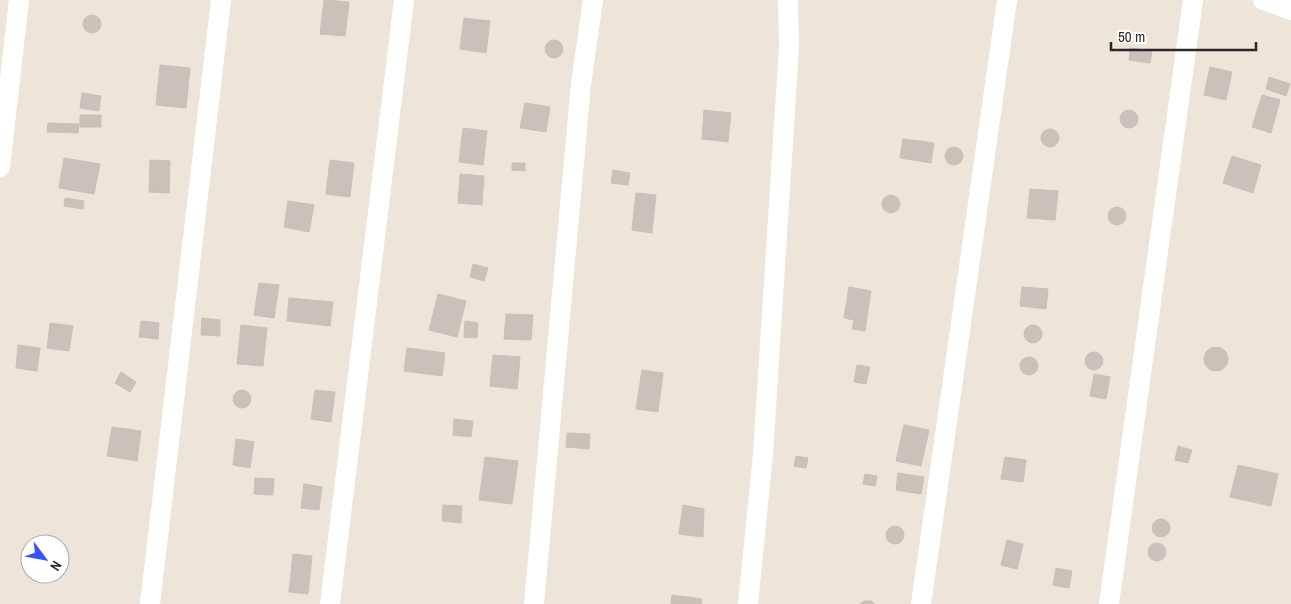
<svg xmlns="http://www.w3.org/2000/svg" width="1291" height="604" font-family="'Archivo Narrow',sans-serif">
<style>
.building{fill:#c8c2ba;stroke:#c8c1b4}
.lines{fill:none;stroke-linecap:round;stroke-linejoin:round}
.street{stroke:#fff;stroke-width:20}
</style>
<rect width="100%" height="100%" fill="#ede5da"/>
<g class="building">
<polygon points="324,0 349,2 345,36 320,34"/>
<circle cx="92" cy="24" r="9"/>
<polygon points="464,18 490,21 486,53 460,49"/>
<circle cx="554" cy="49" r="9"/>
<polygon points="1130,48 1152,51 1150,63 1129,60"/>
<polygon points="160,65 190,68 186,108 156,105"/>
<polygon points="1210,67 1232,72 1226,100 1204,95"/>
<polygon points="1269,77 1290,84 1286,96 1266,89"/>
<polygon points="82,93 101,96 99,111 80,108"/>
<polygon points="1262,95 1280,100 1271,133 1252,127"/>
<polygon points="525,103 550,107 546,132 520,128"/>
<circle cx="1129" cy="119" r="9"/>
<polygon points="704,110 731,113 728,142 702,139"/>
<rect x="80" y="115" width="21" height="12"/>
<polygon points="48,123 79,124 78,133 47,132"/>
<polygon points="463,128 487,131 483,165 459,162"/>
<circle cx="1050" cy="138" r="9"/>
<polygon points="903,139 934,143 931,163 900,158"/>
<circle cx="954" cy="156" r="9"/>
<polygon points="1232,156 1261,165 1253,193 1223,183"/>
<polygon points="64,158 100,164 94,194 59,188"/>
<polygon points="150,160 170,161 169,193 149,192"/>
<polygon points="330,160 354,163 350,197 326,194"/>
<polygon points="512,163 525,163 525,171 512,170"/>
<polygon points="613,170 630,173 628,185 611,183"/>
<polygon points="460,174 484,176 482,205 458,203"/>
<polygon points="1030,189 1058,191 1055,220 1027,218"/>
<polygon points="636,193 656,195 652,233 632,230"/>
<circle cx="891" cy="204" r="9"/>
<polygon points="65,198 84,201 83,209 64,206"/>
<polygon points="288,201 314,205 309,232 284,227"/>
<circle cx="1117" cy="216" r="9"/>
<polygon points="473,264 488,268 484,281 470,277"/>
<polygon points="259,283 279,285 274,318 254,315"/>
<polygon points="849,287 871,291 865,331 852,329 854,320 844,318"/>
<polygon points="1022,287 1048,289 1046,309 1020,306"/>
<polygon points="438,294 466,301 457,337 429,330"/>
<polygon points="289,298 333,302 330,326 287,321"/>
<polygon points="506,314 533,315 531,340 504,339"/>
<polygon points="202,318 220,320 220,336 201,335"/>
<polygon points="141,321 159,323 158,339 139,337"/>
<polygon points="465,321 478,323 477,338 464,337"/>
<polygon points="50,323 73,326 69,351 47,348"/>
<circle cx="1033" cy="334" r="9"/>
<polygon points="241,325 267,328 263,366 237,364"/>
<polygon points="18,345 40,348 37,371 16,368"/>
<circle cx="1216" cy="359" r="12"/>
<polygon points="407,348 445,353 442,376 404,371"/>
<circle cx="1094" cy="361" r="9"/>
<polygon points="493,355 520,357 517,389 490,386"/>
<circle cx="1029" cy="366" r="9"/>
<polygon points="857,365 870,367 866,384 854,382"/>
<polygon points="642,370 663,373 658,412 636,409"/>
<polygon points="121,372 136,382 130,392 115,383"/>
<polygon points="1094,374 1110,377 1106,399 1090,396"/>
<circle cx="242" cy="399" r="9"/>
<polygon points="315,390 335,392 331,422 311,419"/>
<polygon points="454,419 473,421 471,437 453,435"/>
<polygon points="904,425 929,430 921,466 896,461"/>
<polygon points="112,427 141,431 137,461 107,456"/>
<polygon points="567,433 590,434 589,449 566,447"/>
<polygon points="236,439 254,442 250,468 233,465"/>
<polygon points="1178,446 1192,450 1188,463 1175,460"/>
<polygon points="796,456 808,458 806,468 794,466"/>
<polygon points="485,457 518,461 512,504 479,500"/>
<polygon points="1005,457 1026,460 1023,482 1001,479"/>
<polygon points="1238,465 1278,474 1271,506 1230,497"/>
<polygon points="898,473 924,477 921,494 896,490"/>
<polygon points="865,474 877,476 875,486 863,484"/>
<polygon points="255,478 274,479 273,495 254,494"/>
<polygon points="304,484 322,487 319,510 301,508"/>
<polygon points="443,505 462,506 461,523 442,521"/>
<polygon points="683,505 704,509 703,537 679,534"/>
<circle cx="1161" cy="528" r="9"/>
<circle cx="895" cy="535" r="9"/>
<polygon points="1007,540 1023,544 1017,569 1001,565"/>
<circle cx="1157" cy="552" r="9"/>
<polygon points="293,554 312,556 308,594 289,592"/>
<polygon points="1056,568 1072,571 1069,588 1053,585"/>
<polygon points="672,595 702,599 701,604 671,604"/>
<polygon points="864,601 871,601 875,604 860,604"/>
</g>
<g class="lines">
<g class="street">
<polyline points="1263,0 1291,10"/>
<polyline points="0,167 19,0"/>
<polyline points="150,604 221,0"/>
<polyline points="330,604 404,0"/>
<polyline points="534,604 581,84 593,0"/>
<polyline points="748,604 763,454 789,47 788,0"/>
<polyline points="921,604 1007,0"/>
<polyline points="1109,604 1193,0"/>
</g>
</g>
<g transform="translate(45 559) rotate(122)"><circle r="24" fill="#ffffff" stroke="#a9a9a9"/>
<path d="M0-4L9 19L0 12L-9 19Z" fill="#3554ff"/>
<text y="-8" font-size="14" font-weight="bold" text-anchor="middle" fill="#292929">N</text>
</g>
<path d="M1111 42v8h145v-8" fill="none" stroke="#292929" stroke-width="2.5"/>
<text x="1118" y="42" font-size="15" fill="#292929" stroke="#ffffff" stroke-width="4" paint-order="stroke">50 m</text>
</svg>
